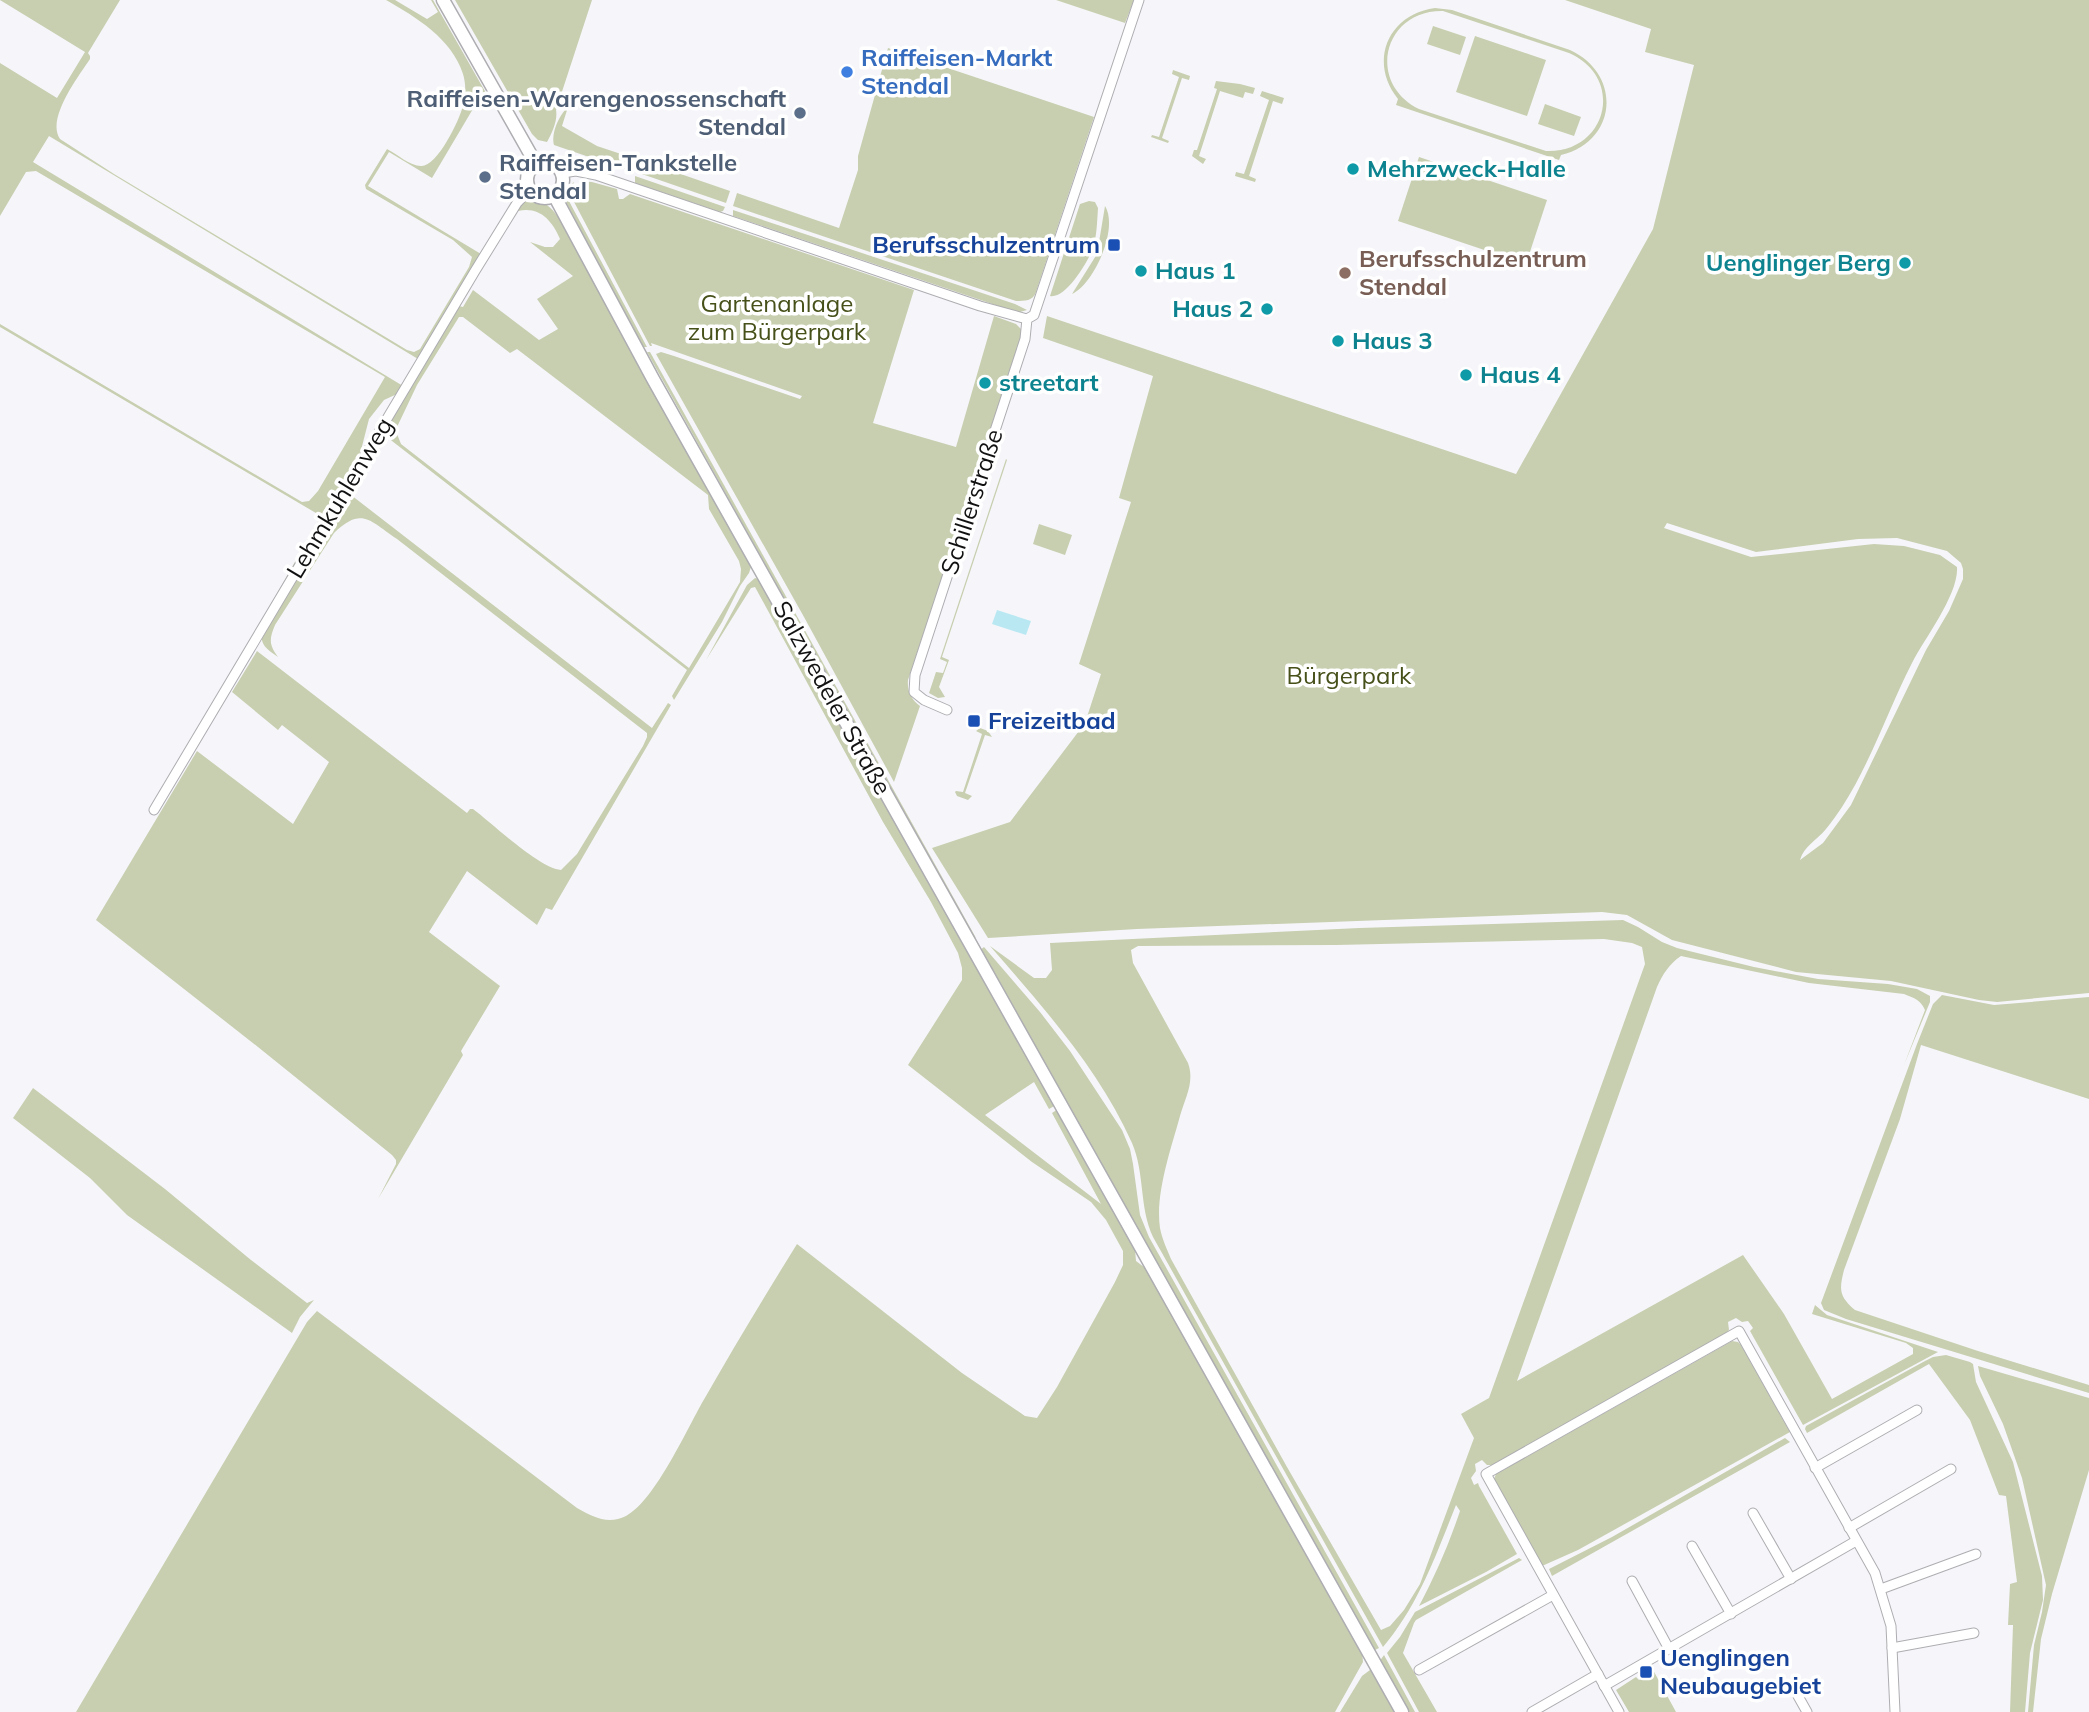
<svg xmlns="http://www.w3.org/2000/svg" width="2089" height="1712" font-family="Mulish,sans-serif">
<style>
.green{fill:#c7cfb0;fill-rule:evenodd}
.water{fill:#bae8f2}
.lines{fill:none;stroke-linecap:round;stroke-linejoin:round}
.minor-casing{stroke:#aeadb1;stroke-width:11}
.secondary-casing{stroke:#aeadb1;stroke-width:15}
.minor{stroke:#fff;stroke-width:9}
.secondary{stroke:#fff;stroke-width:12}
.shop-dot{fill:#3f7fe0;stroke:#fff;stroke-width:2.5}
.service-dot{fill:#5c6f8a;stroke:#fff;stroke-width:2.5}
.culture-dot{fill:#0f9aa8;stroke:#fff;stroke-width:2.5}
.transit-dot{fill:#1a4fb4;stroke:#fff;stroke-width:2.5}
.education-dot{fill:#8d6e63;stroke:#fff;stroke-width:2.5}
.labels{text-anchor:middle;stroke-width:7;stroke-linejoin:round;paint-order:stroke}
.shop-label{font-size:24px;font-weight:bold;fill:#366cbe;stroke:#fff;text-anchor:start}
.service-label{font-size:24px;font-weight:bold;fill:#4e5e75;stroke:#fff;text-anchor:end}
.culture-label{font-size:24px;font-weight:bold;fill:#0d838f;stroke:#fff;text-anchor:start}
.transit-label{font-size:24px;font-weight:bold;fill:#164399;stroke:#fff;text-anchor:start}
.education-label{font-size:24px;font-weight:bold;fill:#785e54;stroke:#fff;text-anchor:start}
.park-label{font-size:24px;fill:#465019;stroke:#fff}
.street-label{font-size:24px;fill:#111112;stroke:#fff}
</style>
<rect width="100%" height="100%" fill="#f6f6fa"/>
<g class="green">
<path d="M0 0H120L88 53 90 56V59C78 77 46 119 60 139L114 174 407 350 414 352 420 349 469 267 472 257 453 240 366 189 365 185 387 149C397 154 410 166 421 166 437 167 459 121 463 106 466 96 466 84 463 74 452 39 416 17 386 0H395L427 19 438 12 431 0H433L486 93 480 97 432 178 389 152 368 186 481 254 418 359 49 136 33 162 403 386 397 394 384 400 369 419 359 458 246 648 321 516 0 327V324L302 502 309 501 318 491 385 377 36 171 26 172 0 216V63L57 98 85 52Z"/>
<path d="M455 0H592L556 110C558 120 552 133 547 142L538 140 532 134Z"/>
<polygon points="1056,0 1134,0 1125,23"/>
<path d="M1565 0H2089V993L1997 1002 1979 1000 1891 981 1796 972 1672 940 1627 915 1602 912 1137 929 988 938 932 848 1010 822 1085 723 1101 674 1079 664 1131 502 1119 498 1153 376 1043 338 1047 316 1516 474 1653 229 1694 65 1645 52 1651 29ZM1667 523 1756 552 1858 539 1897 538 1947 551 1961 563 1963 569V579L1949 611 1926 650 1851 805 1823 843 1800 860C1804 846 1817 840 1826 829 1832 822 1837 814 1842 807 1871 762 1888 710 1912 663 1925 638 1959 594 1957 567L1940 555 1904 546 1874 544 1751 557 1664 528Z"/>
<path d="M1435 8 1452 10 1570 50C1622 74 1618 141 1561 155L1559 160 1396 105 1398 99C1368 62 1388 14 1435 8ZM1443 11 1569 53C1626 78 1607 153 1546 151L1419 109C1366 83 1383 10 1443 11Z"/>
<polygon points="1433,26 1466,37 1460,55 1427,44"/>
<polygon points="1475,36 1546,60 1527,116 1456,92"/>
<path d="M888 48 1094 117 1036 292C1033 301 1025 301 1016 301L733 206 737 193 839 228 858 170V156Z"/>
<polygon points="1173,70 1190,76 1189,80 1182,78 1162,138 1169,141 1168,143 1151,137 1152,135 1159,137 1179,77 1172,74"/>
<polygon points="1216,81 1240,84 1255,88 1253,94 1245,92 1243,98 1220,91 1199,156 1206,159 1203,164 1192,156 1194,150 1197,150 1217,89 1214,88"/>
<polygon points="1262,91 1284,98 1282,104 1273,101 1249,176 1256,179 1255,182 1235,176 1236,172 1244,174 1269,100 1260,96"/>
<polygon points="1545,104 1581,117 1574,136 1538,124"/>
<path d="M568 107 562 126 597 146 630 157 632 153 627 170 554 145C551 133 559 115 568 107Z"/>
<polygon points="1419,157 1547,200 1526,264 1398,221"/>
<polygon points="640,160 730,191 726,203 636,172"/>
<polygon points="635,176 725,207 723,211 720,212 635,183"/>
<path d="M580 181 592 182 617 189 619 199H623L630 194 914 290 873 423 956 447 994 316 1016 324 1021 329V339L908 680C907 691 911 699 920 706L894 782 804 617 656 354 661 352 674 356 800 399 802 396 651 343 652 346H650L573 200Z"/>
<polygon points="574,182 570,195 570,203 647,347 642,347 565,200 566,188"/>
<path d="M526 199C550 198 558 217 569 234L750 562 751 567 749 573 740 586 722 622 674 700 672 696 687 670 383 434 459 306 463 307 473 290 539 340 558 329 537 299 573 276 530 242 545 247H553L560 239C552 220 539 206 518 211L517 209ZM459 317H463L510 353 517 349 708 495 709 509 739 561 741 569 740 582 689 668 401 444 397 434V427L417 385Z"/>
<path d="M1089 201 1095 202 1098 208C1097 222 1097 240 1091 253 1085 266 1065 299 1050 296L1080 204Z"/>
<path d="M1105 206C1119 228 1094 284 1072 294L1097 254Z"/>
<polygon points="733,210 1015,304 1027,310 1020,312 1013,311 733,216"/>
<polygon points="647,352 650,352 976,938 971,935"/>
<polygon points="1006,459 1007,460 942,657 949,660 939,687 945,697 938,698 929,693 936,672 943,673 947,662 940,659"/>
<path d="M346 494 351 495 652 728 668 703 671 705 552 910 546 908 537 925 467 871 429 932 500 986 461 1051 463 1055 378 1199 396 1164V1160L392 1155 258 1047 96 920 197 751 293 824 329 762 282 725 278 730 232 692 257 651 467 813 470 809H473C493 824 539 868 561 870L577 854 643 746 647 737V733L397 539C370 521 362 506 334 533L275 625C269 639 269 645 278 657 270 651 260 646 262 635Z"/>
<polygon points="1039,524 1072,535 1065,555 1033,544"/>
<path d="M755 578 759 579 1056 1105 1049 1109 1034 1082 985 1115 1101 1204 1052 1113 1058 1109 1135 1249 1136 1261 1148 1270 1362 1651 1363 1662 1335 1712H76L307 1322 317 1311 577 1508C593 1517 608 1525 626 1516 656 1500 688 1426 706 1396 735 1345 766 1294 797 1244L962 1373 1025 1416 1037 1418 1057 1387 1115 1282 1123 1265V1251L1106 1220 1091 1202 1032 1162 908 1065 962 980V968L958 953 931 902 883 822 755 587 751 588 706 660 747 585Z"/>
<polygon points="980,728 988,731 992,737 985,735 965,793 972,796 968,800 957,796 955,792 956,791 963,792 982,734 976,731"/>
<path d="M1623 920 1638 927 1662 942 1677 948 1754 967 1818 979 1888 984 1917 989 1930 996V1002L1904 1065 1925 1010C1920 999 1914 998 1904 994L1809 983 1681 956C1669 964 1663 974 1657 987L1517 1381 1743 1255 1784 1314 1832 1399 1913 1354V1348L1906 1343 1812 1314 1815 1305 1827 1315 1938 1352 1803 1425 1750 1331 1753 1328 1748 1321 1742 1322 1736 1318 1728 1322 1729 1330 1724 1335 1493 1465H1487L1482 1460 1475 1464 1476 1471 1471 1478 1474 1485 1478 1483 1479 1486 1517 1554 1486 1572 1419 1606C1435 1576 1449 1544 1460 1511L1456 1505C1436 1555 1418 1606 1383 1647L1153 1237C1139 1207 1145 1173 1132 1143 1099 1069 1042 1006 990 946L1034 978H1046L1052 970 1050 943 1359 928ZM1604 939 1632 943 1642 947 1645 964 1489 1398 1461 1414 1474 1438 1420 1584 1404 1610 1390 1626 1381 1630 1287 1467 1171 1259C1167 1249 1162 1239 1160 1228 1155 1194 1171 1149 1180 1116 1185 1098 1195 1082 1188 1063L1133 963 1131 950 1138 946 1336 945Z"/>
<polygon points="984,947 1040,1012 1070,1051 1122,1130 1130,1149 1133,1164 1140,1215 1149,1237 1379,1648 1375,1650 1371,1649 979,951"/>
<path d="M1942 995 1994 1005 2089 997V1099L1921 1045 1900 1119 1844 1270C1839 1290 1839 1296 1855 1310L1978 1351 2089 1385V1393L1846 1319 1824 1310 1821 1303 1917 1044 1933 1004Z"/>
<polygon points="33,1088 165,1189 251,1260 307,1303 314,1300 300,1317 292,1333 127,1215 90,1178 13,1118"/>
<polygon points="1732,1341 1738,1342 1741,1345 1790,1432 1578,1550 1542,1566 1494,1479 1496,1474"/>
<polygon points="1946,1355 1970,1362 1973,1364 1976,1382 2013,1462 2042,1576 2043,1600 2030,1653 2025,1712 2010,1712 2013,1625 2008,1625 2010,1584 2017,1582 2006,1496 1999,1495 1970,1420 1929,1364 1807,1433 1805,1429 1806,1426 1925,1361 1933,1357"/>
<polygon points="1978,1366 2089,1398 2089,1470 2052,1594 2041,1639 2033,1712 2028,1712 2034,1645 2042,1612 2046,1585 2022,1478 2003,1424 1980,1376"/>
<polygon points="1785,1438 1790,1442 1552,1576 1549,1569 1612,1537"/>
<polygon points="1519,1558 1522,1560 1416,1620 1414,1623 1403,1653 1437,1712 1419,1712 1387,1653 1400,1637 1415,1612"/>
<polygon points="1384,1655 1415,1712 1407,1712 1379,1662"/>
<polygon points="1652,1668 1676,1712 1629,1712 1616,1690 1636,1677 1639,1680 1650,1674"/>
<polygon points="1370,1670 1373,1670 1396,1712 1340,1712 1362,1676"/>
</g>
<polygon class="water" points="997,610 1031,621 1026,635 992,624"/>
<g class="lines">
<defs>
<g id="minor">
<polyline points="562,173 576,171 596,175 980,306 1027,319"/>
<polyline points="947,710 924,700 914,692 915,675 1025,339 1027,319 1034,315 1139,0"/>
<polyline points="154,810 475,271 517,203 530,189"/>
<polyline points="1815,1468 1917,1410"/>
<polyline points="1753,1513 1791,1579"/>
<polyline points="1849,1528 1951,1469"/>
<polyline points="1692,1546 1731,1614"/>
<polyline points="1632,1581 1669,1649"/>
<polyline points="1881,1589 1976,1554"/>
<polyline points="1892,1648 1974,1633"/>
<polyline points="1419,1670 1553,1595"/>
<polyline points="1604,1686 1856,1541"/>
<polyline points="1798,1696 1807,1712"/>
<polyline points="1532,1712 1598,1674"/>
<polyline points="1619,1712 1486,1474 1739,1331 1875,1573 1891,1626 1895,1712"/>
</g>
<g id="secondary">
<polyline points="443,0 536,164"/>
<circle cx="545" cy="180" r="18"/>
<polyline points="554,195 653,379 1402,1712"/>
</g>
</defs>
<use href="#minor" class="minor-casing"/>
<use href="#secondary" class="secondary-casing"/>
<use href="#minor" class="minor"/>
<use href="#secondary" class="secondary"/>
</g>
<circle class="shop-dot" cx="847" cy="72" r="7"/>
<g class="service-dot">
<circle cx="800" cy="113" r="7"/>
<circle cx="485" cy="177" r="7"/>
</g>
<g class="culture-dot">
<circle cx="1353" cy="169" r="7"/>
<circle cx="1905" cy="263" r="7"/>
<circle cx="1141" cy="271" r="7"/>
<circle cx="1267" cy="309" r="7"/>
<circle cx="1338" cy="341" r="7"/>
<circle cx="1466" cy="375" r="7"/>
<circle cx="985" cy="383" r="7"/>
</g>
<g class="transit-dot">
<rect x="1107" y="238" width="14" height="14" rx="3.5"/>
<rect x="967" y="714" width="14" height="14" rx="3.5"/>
<rect x="1639" y="1665" width="14" height="14" rx="3.5"/>
</g>
<circle class="education-dot" cx="1345" cy="273" r="7"/>
<g class="labels">
<g class="shop-label">
<text x="861" y="66">Raiffeisen-Markt<tspan x="861" dy="28">Stendal</tspan></text>
</g>
<g class="service-label">
<text x="786" y="107">Raiffeisen-Warengenossenschaft<tspan x="786" dy="28">Stendal</tspan></text>
<text x="499" y="171" text-anchor="start">Raiffeisen-Tankstelle<tspan x="499" dy="28">Stendal</tspan></text>
</g>
<g class="culture-label">
<text x="1367" y="177">Mehrzweck-Halle</text>
<text x="1891" y="271" text-anchor="end">Uenglinger Berg</text>
<text x="1155" y="279">Haus 1</text>
<text x="1253" y="317" text-anchor="end">Haus 2</text>
<text x="1352" y="349">Haus 3</text>
<text x="1480" y="383">Haus 4</text>
<text x="999" y="391">streetart</text>
</g>
<g class="transit-label">
<text x="1100" y="253" text-anchor="end">Berufsschulzentrum</text>
<text x="988" y="729">Freizeitbad</text>
<text x="1660" y="1666">Uenglingen<tspan x="1660" dy="28">Neubaugebiet</tspan></text>
</g>
<g class="education-label">
<text x="1359" y="267">Berufsschulzentrum<tspan x="1359" dy="28">Stendal</tspan></text>
</g>
<g class="park-label">
<text x="777" y="312">Gartenanlage<tspan x="777" dy="28">zum Bürgerpark</tspan></text>
<text x="1349" y="684">Bürgerpark</text>
</g>
<g class="street-label">
<text transform="translate(340 498) rotate(-59)" y="8">Lehmkuhlenweg</text>
<text transform="translate(972 502) rotate(-72)" y="8">Schillerstraße</text>
<text transform="translate(832 698) rotate(61)" y="8">Salzwedeler Straße</text>
</g>
</g>
</svg>
